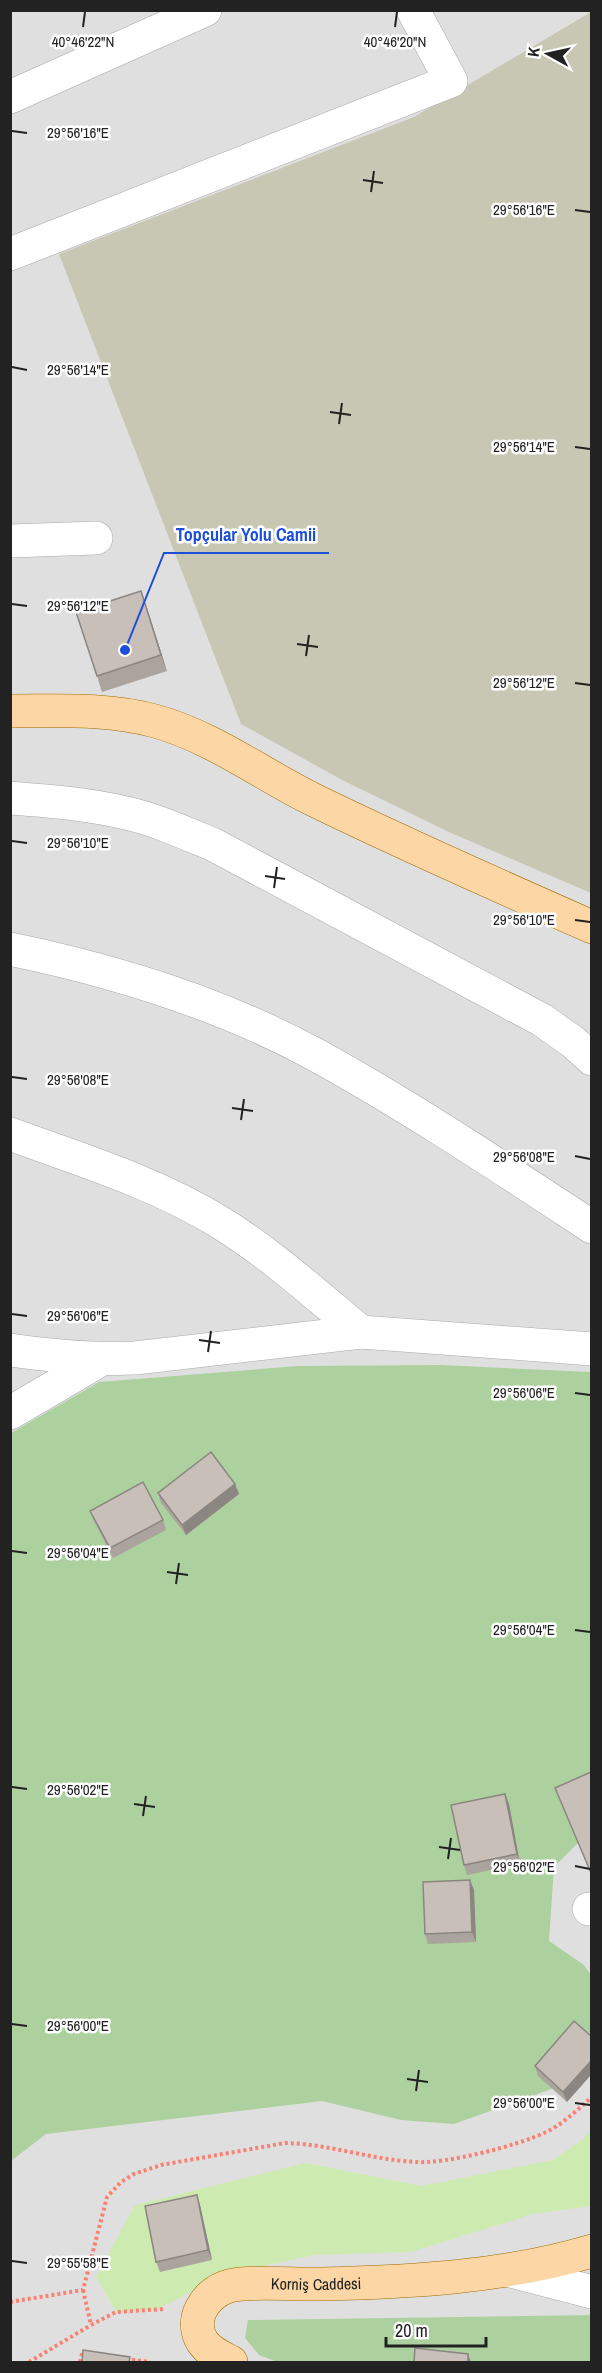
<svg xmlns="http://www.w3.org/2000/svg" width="602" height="2373" font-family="'Archivo Narrow',sans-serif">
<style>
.residential{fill:#e0dfdf}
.construction{fill:#c7c7b4}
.grass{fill:#cdebb0}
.forest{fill:#add19e}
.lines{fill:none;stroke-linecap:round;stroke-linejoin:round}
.minor-casing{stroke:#a9a9a9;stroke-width:34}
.major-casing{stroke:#a06b00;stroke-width:34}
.path{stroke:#fa8072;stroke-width:4;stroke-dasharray:3 3;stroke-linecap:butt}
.minor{stroke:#fff;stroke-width:33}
.major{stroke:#fcd6a4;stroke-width:33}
.wall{fill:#aba49e}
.shaded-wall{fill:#8b8681}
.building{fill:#c7bfb8;stroke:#8b8681;stroke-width:1.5}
.ticks{fill:none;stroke:#222;stroke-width:2}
.labels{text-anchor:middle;stroke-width:5;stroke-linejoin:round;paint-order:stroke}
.street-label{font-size:16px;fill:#222;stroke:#fff}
.ticks-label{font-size:15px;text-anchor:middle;fill:#222;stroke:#fff;stroke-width:5;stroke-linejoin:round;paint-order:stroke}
.leader{fill:none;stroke:#1d4ed8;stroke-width:2}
.callout-dot{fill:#1d4ed8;stroke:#fff;stroke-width:2}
.callout-label{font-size:18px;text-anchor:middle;font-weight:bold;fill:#1d4ed8;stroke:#fff;stroke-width:5;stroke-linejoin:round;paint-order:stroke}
</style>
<rect width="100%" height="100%" fill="#f2efe9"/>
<rect class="residential" x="11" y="11" width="580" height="2351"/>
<polygon class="construction" points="591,12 591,893 451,833 344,781 241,724 59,254 414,117"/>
<polygon class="grass" points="591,2130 591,2206 533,2214 411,2252 315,2255 225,2274 158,2309 116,2312 96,2277 135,2205 306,2163 421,2186 553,2160 583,2139"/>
<g class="forest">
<polygon points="441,1365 591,1372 591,1830 554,1867 549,1941 584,1965 591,1975 591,2054 557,2087 454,2124 401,2120 322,2101 46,2134 11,2161 11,1433 99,1382 298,1366"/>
<polygon points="591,2315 591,2362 277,2362 259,2355 245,2338 248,2320"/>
</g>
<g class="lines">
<defs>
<g id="minor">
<polyline points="10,97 205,10"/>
<polyline points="10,254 451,81 413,10"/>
<polyline points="10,541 96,538"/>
<path d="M10 798C49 801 89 804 126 813 157 820 185 833 214 845L542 1020 573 1042 592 1059"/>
<path d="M10 949C116 971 223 1004 318 1056 412 1108 502 1168 592 1227"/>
<path d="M10 1134C81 1160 157 1183 221 1223 271 1254 315 1294 361 1332"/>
<path d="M10 1350C53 1356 93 1360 135 1358L361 1332 592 1349"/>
<polyline points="10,1413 102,1359"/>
<polyline points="589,1909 592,1909"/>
<polyline points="511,2271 592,2292"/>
</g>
<g id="major">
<path d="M10 711C58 711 109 708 155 721 213 737 261 774 314 800 406 845 499 886 592 927"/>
<path id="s1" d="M231 2362C221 2357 209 2352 202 2341 189 2319 205 2295 226 2287 243 2280 299 2285 321 2284 412 2282 504 2277 592 2251"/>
</g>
</defs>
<use href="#minor" class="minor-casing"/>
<use href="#major" class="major-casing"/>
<g class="path">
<polyline points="83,2290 91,2325 116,2312 165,2309"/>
<path d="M10 2302 83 2290 107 2197 121 2182 134 2174 161 2165 285 2143C330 2144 372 2160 416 2162 446 2164 516 2146 544 2133 562 2125 577 2110 592 2097"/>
<polyline points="126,2359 150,2362"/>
<polyline points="29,2362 91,2325"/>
<polyline points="80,2362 82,2353 86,2354"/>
</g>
<use href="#minor" class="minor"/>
<use href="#major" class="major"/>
</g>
<g class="wall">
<polygon points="141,591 167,671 102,692 97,676"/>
<polygon points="235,1484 239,1494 186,1535 161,1503 158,1493"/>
<polygon points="90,1511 163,1520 166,1530 113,1558 94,1521"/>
<polygon points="591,1772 591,1874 555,1788"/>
<polygon points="505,1794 509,1804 520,1864 467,1875 464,1865"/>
<polygon points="470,1880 474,1890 476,1942 428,1944 425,1934"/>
<polygon points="591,2036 567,2102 538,2076 535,2066"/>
<polygon points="200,2205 212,2260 160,2272 156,2262"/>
</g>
<g class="shaded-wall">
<polygon points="141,591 147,608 167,671 161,655"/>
<polygon points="235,1484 239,1494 186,1535 182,1525"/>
<polygon points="505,1794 509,1804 520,1864 517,1854"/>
<polygon points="470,1880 474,1890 476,1942 472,1932"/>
<polygon points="591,2061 591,2075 567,2102 563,2092"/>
<polygon points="197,2195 200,2205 212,2260 208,2250"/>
<polygon points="468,2354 471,2362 468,2362"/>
</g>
<g class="building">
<polygon points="141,591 161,655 97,676 76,612"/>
<polygon points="211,1452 235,1484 182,1525 158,1493"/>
<polygon points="143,1482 163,1520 110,1548 90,1511"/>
<polygon points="591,1772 591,1873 555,1788"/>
<polygon points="505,1794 517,1854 464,1865 451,1805"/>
<polygon points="470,1880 472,1932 425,1934 423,1882"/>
<polygon points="574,2021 591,2036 591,2061 563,2092 535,2066"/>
<polygon points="197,2195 208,2250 156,2262 145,2206"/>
<polygon points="415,2348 468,2354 468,2362 414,2362"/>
<polygon points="83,2350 130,2357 129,2362 82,2362"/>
</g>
<path class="ticks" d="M83 27 85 12M395 27 397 12M12 131 27 133M363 180 383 183M371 192 374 171M575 210 590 212M12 367 27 370M330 412 351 415M339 424 342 403M575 447 590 449M12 604 27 606M297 644 318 647M306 656 309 635M575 683 590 685M12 841 27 843M265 876 285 879M274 888 277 867M575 920 590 922M12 1077 27 1079M232 1108 253 1111M241 1120 244 1099M575 1156 590 1159M12 1314 27 1316M199 1340 220 1343M208 1352 211 1331M575 1393 590 1395M12 1551 27 1553M167 1572 188 1575M176 1584 179 1563M575 1630 590 1632M12 1787 27 1789M134 1804 155 1807M143 1816 146 1796M439 1847 460 1850M448 1859 451 1838M575 1866 590 1869M12 2024 27 2026M407 2079 428 2082M416 2091 419 2070M575 2103 590 2105M12 2261 27 2263"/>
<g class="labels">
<g class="street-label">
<text dy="6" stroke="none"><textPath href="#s1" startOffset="194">Korniş Caddesi</textPath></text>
</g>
</g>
<g class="ticks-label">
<text x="83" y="47">40°46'22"N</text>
<text x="395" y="47">40°46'20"N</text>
<text x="78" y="138">29°56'16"E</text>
<text x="524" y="215">29°56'16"E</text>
<text x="78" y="375">29°56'14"E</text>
<text x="524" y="452">29°56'14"E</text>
<text x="78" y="611">29°56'12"E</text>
<text x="524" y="688">29°56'12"E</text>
<text x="78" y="848">29°56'10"E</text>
<text x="524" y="925">29°56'10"E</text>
<text x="78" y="1085">29°56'08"E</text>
<text x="524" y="1162">29°56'08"E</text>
<text x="78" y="1321">29°56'06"E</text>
<text x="524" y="1398">29°56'06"E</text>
<text x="78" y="1558">29°56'04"E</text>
<text x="524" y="1635">29°56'04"E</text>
<text x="78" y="1795">29°56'02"E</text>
<text x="524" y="1872">29°56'02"E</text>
<text x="78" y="2031">29°56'00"E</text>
<text x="524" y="2108">29°56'00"E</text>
<text x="78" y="2268">29°55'58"E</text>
</g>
<path class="leader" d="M125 650L164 553H329"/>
<circle class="callout-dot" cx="125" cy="650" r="6"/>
<g class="callout-label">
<text x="246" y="541">Topçular Yolu Camii</text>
</g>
<rect width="602" height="2373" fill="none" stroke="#222222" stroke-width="24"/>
<g transform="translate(548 54) rotate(278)" stroke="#ffffff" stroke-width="4.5" paint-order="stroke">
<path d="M0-4.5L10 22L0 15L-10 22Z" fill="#222222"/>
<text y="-9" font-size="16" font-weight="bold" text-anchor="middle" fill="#222222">K</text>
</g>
<path d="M386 2337v9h100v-9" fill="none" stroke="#222222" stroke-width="3"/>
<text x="395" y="2337" font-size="18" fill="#222222" stroke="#ffffff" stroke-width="4.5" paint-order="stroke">20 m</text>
</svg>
